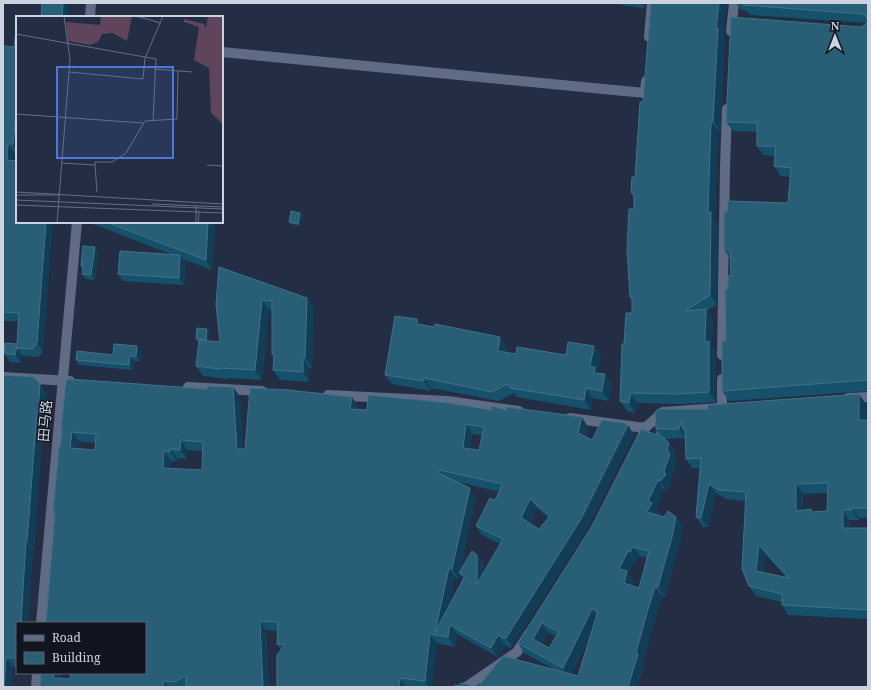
<svg xmlns="http://www.w3.org/2000/svg" width="871" height="690" font-family="'Noto Serif','Noto Sans SC',serif">
<style>
.lines{fill:none;stroke-linecap:round;stroke-linejoin:round}
.street{stroke:#606c85;stroke-width:10}
.secondary{stroke:#606c85;stroke-width:10}
.wall{fill:#15516b;fill-rule:evenodd}
.shaded-wall{fill:#123d56}
.building{fill:#285f77;stroke:#427188;fill-rule:evenodd}
.labels{text-anchor:middle;stroke-width:3;stroke-linejoin:round;paint-order:stroke}
.street-label{font-size:14px;fill:#cbd2e0;stroke:#11151f}
.inset-road{fill:none;stroke:#666f82;stroke-width:1}
.view{fill:#5176da;fill-opacity:0.15;stroke:#5176da;stroke-width:2}
.inset-edge{fill:none;stroke:#cbd2e0;stroke-width:2}
</style>
<rect width="100%" height="100%" fill="#232d43"/>
<g class="lines">
<g class="street">
<polyline points="731,31 734,3"/>
<polyline points="649,37 652,3"/>
<polyline points="222,52 645,93 646,81"/>
<polyline points="722,355 725,167 727,109"/>
<polyline points="3,377 70,381"/>
<polyline points="188,387 262,391"/>
<polyline points="328,395 448,401 519,411"/>
<polyline points="848,398 868,397"/>
<polyline points="722,407 722,379"/>
<polyline points="570,418 645,428"/>
<polyline points="643,434 645,428 663,412 720,408"/>
<polyline points="466,687 517,652 528,635"/>
</g>
<g class="secondary">
<polyline points="90,17 91,3"/>
<polyline points="41,623 77,222"/>
<polyline points="36,687 37,673"/>
</g>
</g>
<g class="wall">
<polygon points="614,3 646,3 645,8 615,4"/>
<polygon points="651,3 728,3 725,11 723,36 725,38 720,131 718,131 715,218 718,222 717,305 707,311 713,319 712,346 716,351 716,402 683,404 637,403 635,413 627,411 620,401 624,344 632,313 632,300 630,297 634,197 631,192 635,177 643,102"/>
<polygon points="736,3 868,3 868,391 729,401 722,391 726,341 728,289 731,276 730,258 724,250 727,212 788,203 790,177 781,176 774,166 775,156 763,155 757,146 757,132 733,131 726,122 861,27 866,24 867,23 751,15 745,10 741,10"/>
<polygon points="17,37 17,152 14,152 13,160 43,352 38,357 22,356 21,363 10,362 4,353 17,344 18,321 3,321 3,46 14,47"/>
<polygon points="300,213 302,215 300,226 291,224 289,222"/>
<polygon points="88,222 215,222 212,270 183,259 186,263 184,285 123,281 118,274 173,255"/>
<polygon points="98,252 95,280 86,279 82,274 83,268 81,266"/>
<polygon points="219,267 307,298 314,307 312,368 309,368 309,382 280,380 273,370 274,356 272,354 272,310 269,310 262,380 229,378 226,379 203,376 196,366 199,342 196,339 209,331 208,341 220,342"/>
<polygon points="417,319 421,324 507,347 506,352 516,354 566,355 594,346 601,356 598,371 600,374 612,384 609,401 592,398 591,410 517,397 514,393 499,401 431,388 431,391 392,384 385,375"/>
<polygon points="141,351 140,361 134,361 133,370 79,365 76,360"/>
<polygon points="3,375 40,384 47,394 45,422 43,421 34,550 33,550 28,623 17,623 17,668 13,667 3,687"/>
<path d="M233 387 240 397 243 449H245L358 406V409L367 410H506L588 427 586 437 592 440 634 435 587 529 512 647 510 648 505 645 498 657 457 634 455 647 437 643 432 687H277L281 650 277 644 278 631 266 630 269 687H40L61 673V679H70L145 673V623L53 512 60 447 62 432 61 430 207 389ZM472 434 482 435 479 450 470 449ZM79 441 96 443 95 450 78 448ZM187 450 203 451 202 470 170 468 171 461H177V458L187 459ZM458 482 500 492 495 500 476 526 482 535 500 544 484 573V564L477 555 460 570 476 498ZM537 508 548 518 539 529 530 523ZM460 574 463 579 449 605 455 577 459 579Z"/>
<path d="M866 404V420H868V518H859V520H849L850 528H868V619L788 615 782 605V602L756 596 749 586 745 501 726 499 716 493 708 527H703L696 517 700 468H692L686 459 685 438 665 439 676 452 674 458 677 463 670 480 672 484 667 491 664 489 656 508 659 513 658 515 683 526 679 546 665 597 662 596 643 660 645 663 637 687H478L556 670 524 653 518 643 657 435 659 434 656 429 708 409ZM827 493V511L813 512 811 509 802 510 803 494ZM766 555 786 577 763 573ZM640 556 647 558 639 588 632 586 634 581 628 573 635 561 637 562ZM548 632 556 636 549 648 542 644ZM591 634 578 676 571 674Z"/>
</g>
<g class="shaded-wall">
<polygon points="63,3 69,3 68,17 62,17"/>
<polygon points="641,3 646,3 645,8"/>
<polygon points="719,3 728,3 725,11 723,36 725,38 720,131 713,121 716,30"/>
<polygon points="16,114 17,115 17,149 13,144"/>
<polygon points="711,121 718,131 715,218 718,222 717,305 710,295 708,212"/>
<polygon points="8,144 14,152 13,168 7,160"/>
<polygon points="300,213 302,215 300,226 298,224"/>
<polygon points="46,222 53,222 43,352 37,343"/>
<polygon points="208,222 215,222 212,270 206,260"/>
<polygon points="95,247 98,252 95,280 91,275"/>
<polygon points="180,255 186,263 184,285 179,278"/>
<polygon points="307,298 314,307 312,368 305,358"/>
<polygon points="262,300 269,310 262,380 255,370"/>
<polygon points="706,309 713,319 712,346 716,351 716,402 709,392 705,342"/>
<polygon points="417,319 424,329 417,324"/>
<polygon points="207,329 209,331 208,343 206,340"/>
<polygon points="3,334 5,337 3,357"/>
<polygon points="500,337 507,347 505,360 498,351"/>
<polygon points="137,346 141,351 140,361 136,356"/>
<polygon points="594,346 601,356 598,371 602,377 601,383 590,367"/>
<polygon points="17,348 22,356 21,363 15,355"/>
<polygon points="130,356 134,361 133,370 129,365"/>
<polygon points="303,358 309,368 309,382 303,372"/>
<polygon points="605,374 612,384 609,401 602,391"/>
<polygon points="424,378 431,388 431,391 424,381"/>
<polygon points="40,384 47,394 45,422 38,412"/>
<polygon points="233,387 240,397 244,459 237,449"/>
<polygon points="586,388 592,398 591,410 584,400"/>
<polygon points="631,393 637,403 635,413 629,403"/>
<polygon points="859,394 866,404 866,429 859,420"/>
<polygon points="352,397 358,406 357,418 350,409"/>
<polygon points="37,412 43,421 34,550 27,541"/>
<polygon points="582,417 588,427 585,443 578,433"/>
<polygon points="682,421 685,429 683,429 687,435 686,438 679,429"/>
<polygon points="466,424 472,434 469,457 463,448"/>
<polygon points="628,425 634,435 587,529 512,647 506,638"/>
<polygon points="72,432 79,441 77,457 70,448"/>
<polygon points="181,440 187,450 187,459 180,450"/>
<polygon points="669,443 676,452 674,458 677,463 670,480 672,484 667,491 660,481 664,471 667,449"/>
<polygon points="170,449 177,458 177,461 170,452"/>
<polygon points="164,451 171,461 169,477 163,468"/>
<polygon points="658,480 664,489 656,508 659,513 654,522 647,512 648,501"/>
<polygon points="709,484 716,493 708,527 701,518"/>
<polygon points="796,484 803,494 802,520 796,511"/>
<polygon points="470,488 476,498 459,579 452,569"/>
<polygon points="530,499 537,508 528,527 521,518"/>
<polygon points="852,508 859,518 859,520 852,510"/>
<polygon points="843,510 849,520 850,537 843,528"/>
<polygon points="676,517 683,526 679,546 665,597 658,587"/>
<polygon points="26,541 33,550 28,623 21,623"/>
<polygon points="759,545 766,555 762,581 756,571"/>
<polygon points="633,547 640,556 637,562 630,552"/>
<polygon points="628,551 635,561 628,573 634,581 630,593 624,583 619,569"/>
<polygon points="477,555 484,564 484,594 477,584"/>
<polygon points="449,568 455,577 443,636 435,632"/>
<polygon points="655,587 662,596 643,660 645,663 637,687 628,687 636,653"/>
<polygon points="592,609 599,618 569,677 563,668"/>
<polygon points="260,621 266,630 269,687 263,687"/>
<polygon points="542,623 548,632 539,649 533,639"/>
<polygon points="450,625 457,634 455,647 448,637"/>
<polygon points="430,634 437,643 432,687 429,687 425,681"/>
<polygon points="498,635 505,645 498,657 491,648"/>
<polygon points="6,658 13,667 12,687 4,687"/>
<polygon points="54,673 61,673 60,687 53,678"/>
<polygon points="400,678 406,687 399,687"/>
<polygon points="164,681 168,687 163,687"/>
</g>
<g class="building">
<polygon points="42,3 63,3 62,17 41,17"/>
<polygon points="651,3 719,3 716,30 718,28 713,121 711,121 708,212 711,212 710,295 685,311 706,309 705,342 709,341 709,392 677,394 631,393 629,403 620,401 622,344 624,344 626,313 632,313 632,297 630,297 627,249 629,209 634,209 634,196 631,192 632,177 635,177 640,102 643,102"/>
<polygon points="741,3 868,3 868,380 722,391 722,341 726,341 725,289 728,289 728,276 731,276 730,250 724,250 724,212 727,212 728,201 788,203 791,168 774,166 776,146 757,146 757,123 726,122 731,17 861,27 866,24 868,20 865,15 862,14 744,5"/>
<polygon points="15,37 17,37 17,114 16,114 13,144 8,144 7,160 17,161 17,222 46,222 37,343 32,349 17,348 17,346 15,355 4,353 5,343 17,344 19,313 3,312 3,46 14,47"/>
<polygon points="291,211 300,213 298,224 289,222"/>
<polygon points="106,222 208,222 206,260"/>
<polygon points="83,246 95,247 91,275 82,274 83,266 81,266"/>
<polygon points="120,251 180,255 179,278 118,274"/>
<polygon points="219,267 307,298 305,358 303,358 303,372 273,370 274,354 272,354 272,301 262,300 255,370 222,368 219,369 196,366 199,340 220,342 216,304"/>
<polygon points="395,316 417,319 417,324 434,327 435,324 500,337 498,351 516,354 517,347 566,355 568,342 594,346 590,367 595,367 594,373 605,374 602,391 586,388 584,400 510,388 507,384 492,392 424,378 424,381 385,375"/>
<polygon points="197,328 207,329 206,340 196,339"/>
<polygon points="114,344 137,346 136,356 130,356 129,365 76,360 77,351 113,355"/>
<polygon points="3,375 34,377 40,384 38,412 37,412 27,541 26,541 21,623 17,623 17,658 6,658 4,687 3,687"/>
<path d="M69 379 207 389V386L233 387 237 449H245L250 388 288 390 352 397 350 409 367 410 368 395 450 403 491 410V406L506 410 507 407 582 417 578 433 592 440 602 420 624 423 628 425 581 519 506 638H503L498 635 491 648 450 625 448 637 430 634 425 681 400 678 399 687H277V655L285 645 277 644 278 622 260 621 263 687H186V675L175 682 164 681 163 687H40L41 673H54L53 678 70 679 71 673H145V623H46L55 512H53L59 447H60L62 431 61 430 66 381ZM466 424 484 427 479 450 463 448ZM72 432 96 434 95 450 70 448ZM181 440 203 442 202 470 163 468 164 451 170 452V449L180 450ZM439 470 503 484 495 500 490 498 476 526 503 539 477 584V555L472 551 459 573 465 576 435 632 449 568 452 569 470 488 438 473ZM530 499 550 516 539 529 521 518Z"/>
<path d="M859 394V420H868V508H852V510H843V528H868V610L782 605V594L749 586 742 569 746 492 719 490 709 484 701 518 696 517 701 458 686 459 685 429H683L682 421 679 429H656L655 412 658 409H708V405ZM828 483 827 511 811 512V509L796 511V484ZM759 545 789 578 756 571Z"/>
<path d="M641 429 657 435 656 431 669 443 667 449 670 454 664 471 666 475 660 481 658 480 648 501 652 503 647 512 664 517 668 511 676 517 672 537 658 587H655L647 612 636 653 638 654 628 687H478L503 656 578 676 598 611 592 609 563 668 518 643 592 526ZM633 547 649 551 639 588 624 583 627 571 619 569 628 551 630 552ZM542 623 559 632 549 648 533 639Z"/>
<polygon points="463,683 471,685 469,687 455,687 455,685 459,686 460,684"/>
</g>
<g class="labels">
<g class="street-label">
<text transform="translate(45 421) rotate(-85)" y="5">田马路</text>
</g>
</g>
<g transform="translate(16 16)">
<rect width="207" height="207" fill="#232d43"/>
<path d="M85 0H116L111 25 96 17 86 18 82 26 74 29 52 25 50 6 84 9ZM192 0H207V108L195 97 193 52 178 44 183 11 168 6V3L188 8 190 12Z" fill="#5e455c"/>
<path class="inset-road" d="M120 0 145 7M0 18 140 43 137 105M138 53 176 56M53 56 127 63 129 42 147 0M0 98 127 107M157 127V103M46 147 79 149 81 176M79 149V146H96L110 137 129 105 161 103 162 55M191 149 207 150M0 176 207 188M0 179H43M0 184 207 193M136 188 207 191M0 189 207 197M41 207 54 44 48 0M180 207V190M182 207 183 195"/>
<path class="view" d="M41 51H157V142H41Z"/>
<rect width="207" height="207" class="inset-edge"/>
</g>
<rect width="871" height="690" fill="none" stroke="#cbd2e0" stroke-width="8"/>
<rect x="16" y="622" width="130" height="52" fill="#11151f" stroke="#5b616c"/>
<rect x="24" y="635" width="20" height="6" fill="#606c85" stroke="#5b616c"/>
<text x="52" y="642" font-size="12" fill="#cbd2e0">Road</text>
<rect x="24" y="652" width="20" height="12" fill="#285f77" stroke="#5b616c"/>
<text x="52" y="662" font-size="12" fill="#cbd2e0">Building</text>
<g transform="translate(835 36)" stroke="#11151f" stroke-width="3" paint-order="stroke">
<path d="M0-3L7 15L0 10L-7 15Z" fill="#cbd2e0"/>
<text y="-6" font-size="11" font-weight="bold" text-anchor="middle" fill="#cbd2e0">N</text>
</g>
</svg>
